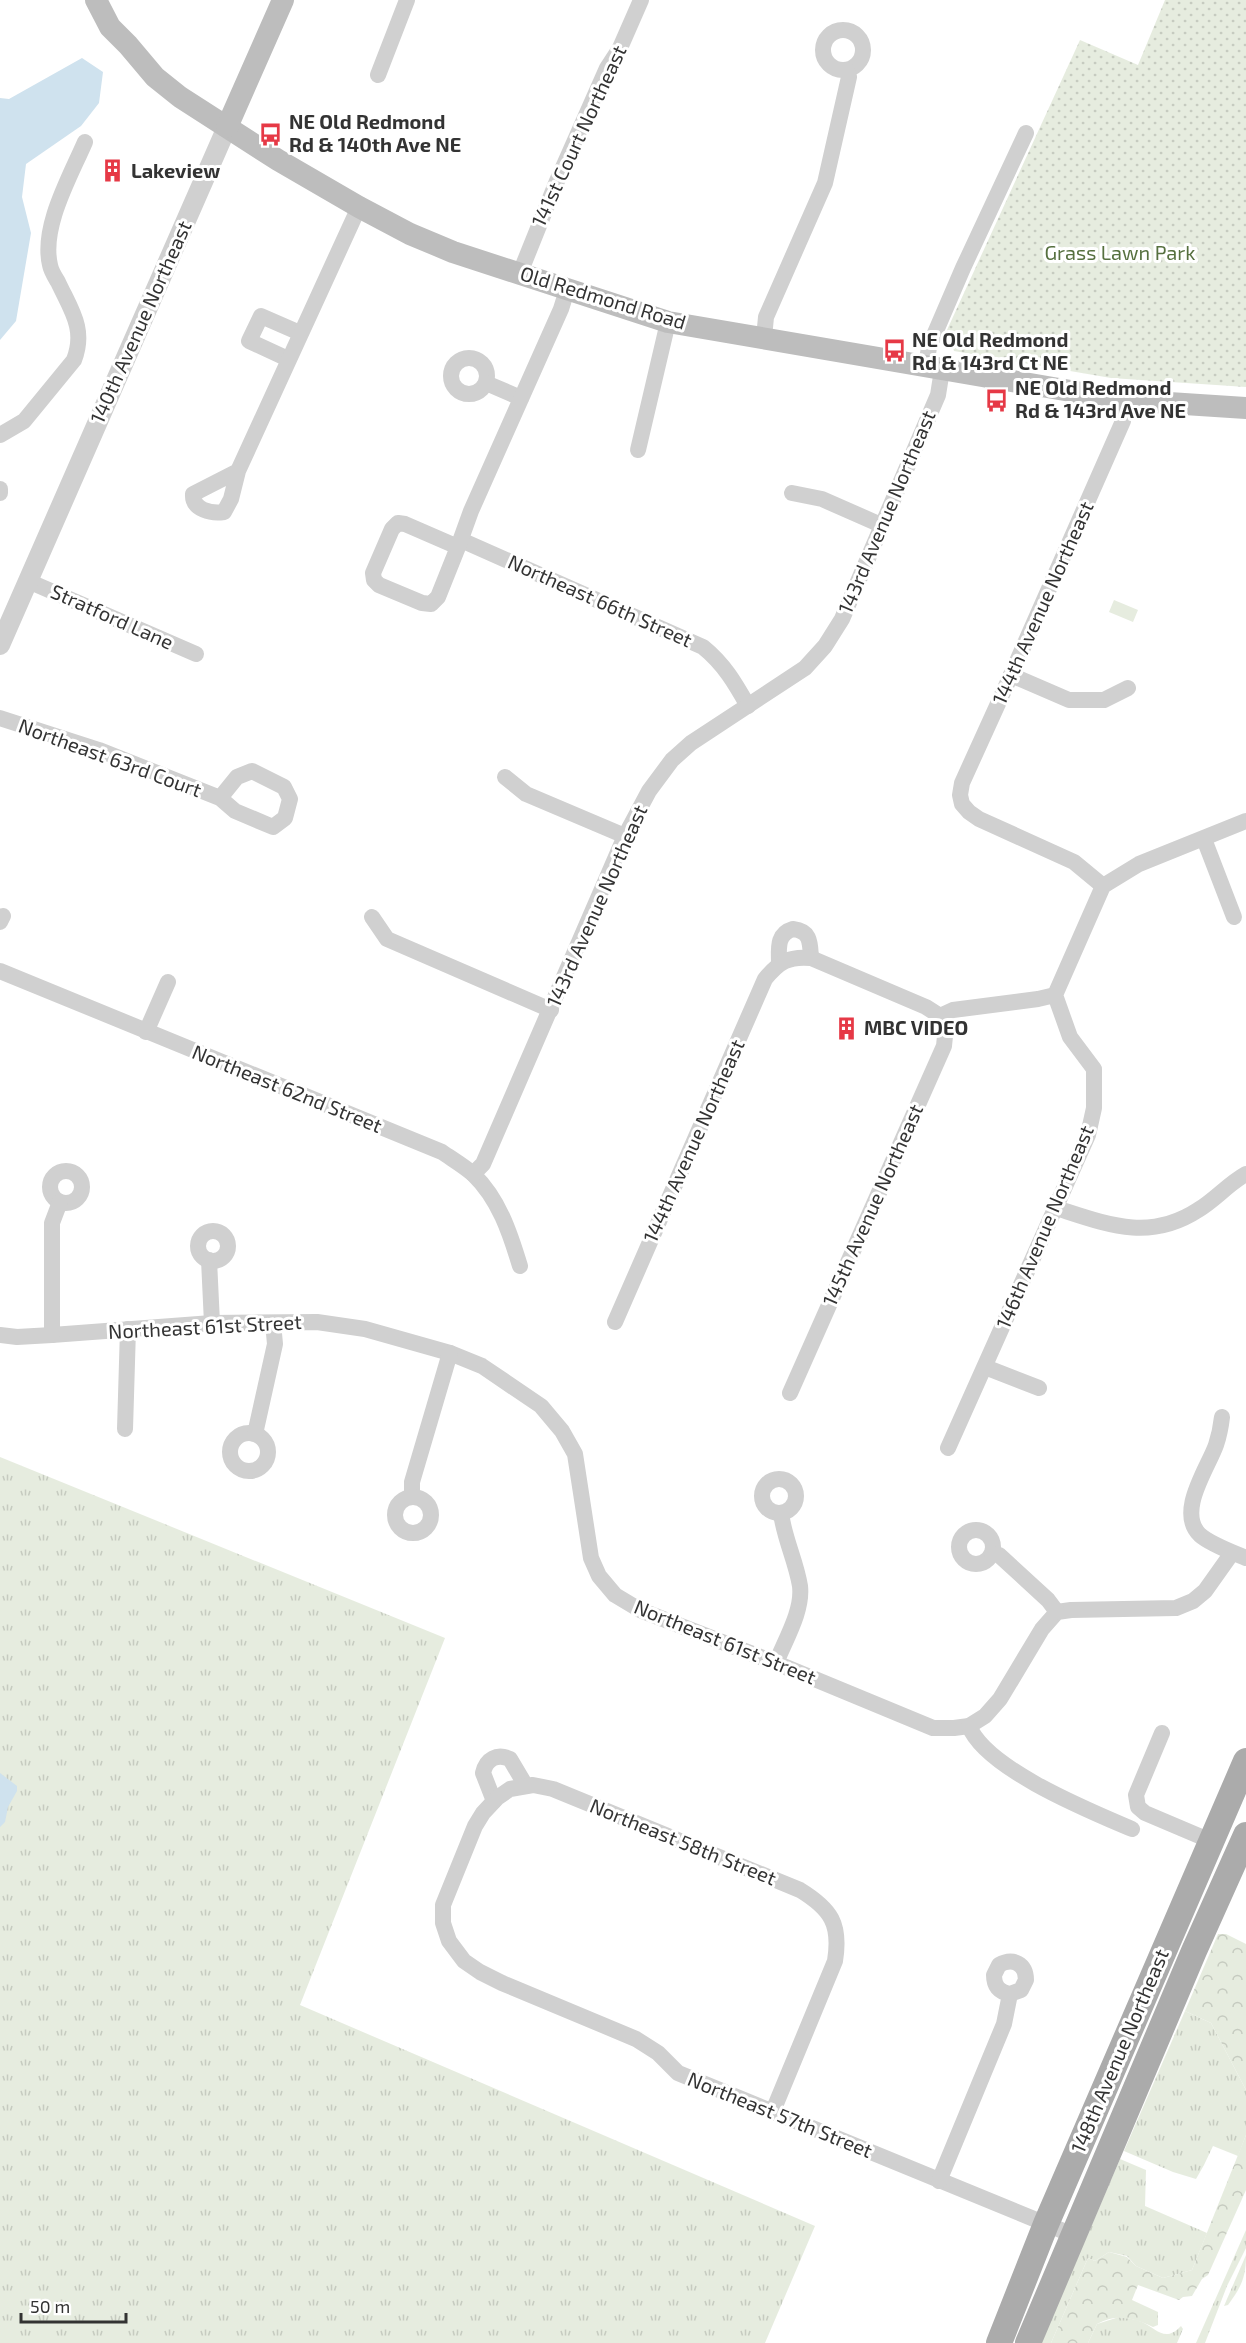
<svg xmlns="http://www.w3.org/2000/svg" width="1246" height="2343" font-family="'Exo 2',sans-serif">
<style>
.grass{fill:url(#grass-tufts)}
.forest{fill:url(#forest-crowns)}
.park{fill:url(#park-dots)}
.pitch{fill:#e6ecdf}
.water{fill:#cfe2ee}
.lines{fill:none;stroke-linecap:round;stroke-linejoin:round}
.minor{stroke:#d0d0d0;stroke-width:16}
.tertiary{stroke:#d0d0d0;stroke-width:20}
.secondary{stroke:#bdbdbd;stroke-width:22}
.primary{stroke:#ababab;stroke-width:26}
.labels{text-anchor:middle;stroke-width:6;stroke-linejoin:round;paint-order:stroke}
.poi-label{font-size:20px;font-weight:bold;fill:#333;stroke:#fff;text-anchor:start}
.street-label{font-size:20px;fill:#333;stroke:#fff}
.park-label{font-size:20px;fill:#56703f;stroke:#fff}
</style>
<defs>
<pattern id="grass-tufts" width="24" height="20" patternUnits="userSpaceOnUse" patternTransform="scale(1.5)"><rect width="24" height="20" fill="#e6ecdf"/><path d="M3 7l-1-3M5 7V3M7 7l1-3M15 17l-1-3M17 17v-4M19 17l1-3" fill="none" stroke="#c6cbc0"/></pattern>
<pattern id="forest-crowns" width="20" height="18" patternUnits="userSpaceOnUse" patternTransform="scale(1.5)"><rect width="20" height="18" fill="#e6ecdf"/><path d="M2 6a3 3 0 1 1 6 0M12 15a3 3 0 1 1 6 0" fill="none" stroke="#c6cbc0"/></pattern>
<pattern id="park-dots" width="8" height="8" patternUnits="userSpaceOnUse" patternTransform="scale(1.5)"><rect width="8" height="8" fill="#e6ecdf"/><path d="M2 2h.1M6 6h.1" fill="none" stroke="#c6cbc0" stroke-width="1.8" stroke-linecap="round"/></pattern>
</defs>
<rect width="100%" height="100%" fill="#fff"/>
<g class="grass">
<polygon points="0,1457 445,1638 300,2005 815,2226 765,2343 0,2343"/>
<polygon points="1185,2011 1211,2023 1246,2090 1246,2135 1238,2156 1213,2146 1204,2165 1196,2179 1173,2172 1124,2151"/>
<polygon points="1120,2159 1146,2170 1145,2206 1207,2233 1192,2270 1163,2278 1136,2266 1127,2256 1109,2252 1095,2261 1088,2258 1051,2343 1041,2343"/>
<polygon points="1246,2230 1246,2248 1227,2286 1205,2343 1196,2343"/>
<path d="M1246 2255C1246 2278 1241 2287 1228 2305L1224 2306Z"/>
<path d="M1119 2317C1126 2318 1135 2319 1142 2322 1157 2329 1165 2343 1181 2326L1183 2329 1177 2343H1088L1097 2324Z"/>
</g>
<g class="forest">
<polygon points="1218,1934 1226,1934 1246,1944 1246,2090 1211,2023 1185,2011"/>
<path d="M1246 2135V2190L1208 2275 1202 2279 1192 2296 1183 2297 1179 2300 1138 2285 1132 2300 1158 2312V2325L1153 2327C1134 2318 1116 2313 1097 2324L1088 2343H1051L1088 2258 1095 2261 1109 2252 1127 2257 1136 2266 1163 2278 1192 2270Z"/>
</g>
<polygon class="park" points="1165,0 1246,0 1246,387 1111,378 954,351 947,330 1080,40 1138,65"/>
<polygon class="pitch" points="1114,600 1138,610 1133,622 1109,612"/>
<g class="water">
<polygon points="82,58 103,72 99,103 81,126 26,164 22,197 31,233 16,321 0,340 0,98 9,99"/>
<polygon points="0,1773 17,1786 17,1791 8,1807 5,1822 0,1827"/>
</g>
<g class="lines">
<g class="minor">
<circle cx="843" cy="50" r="20"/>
<polyline points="378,75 407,0"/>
<polyline points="520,273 557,181 607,68 620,48 641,0"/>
<polyline points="764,338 766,317 825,183 849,77 847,70"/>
<circle cx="469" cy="376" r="18"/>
<polyline points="288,359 249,341 261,316 300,333"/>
<polyline points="926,367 929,347 963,268 1026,133"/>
<polyline points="486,383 521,398"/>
<path d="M0 435 24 421 74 360C86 329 71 310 58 282 55 277 51 271 50 265 41 227 70 177 85 142"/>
<polyline points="638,450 668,322"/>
<path d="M238 471 193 494C192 510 212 514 224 512L231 499 238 471 359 207"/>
<polyline points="0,489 0,493"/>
<polyline points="792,493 822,499 881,525"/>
<path d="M461 540 703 647C724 664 735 683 748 706"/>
<polyline points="458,547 438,597 431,604 422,603 379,585 374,580 373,573 392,529 398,523 405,524 458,547 471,511 561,309 567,290"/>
<polyline points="28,581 196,654"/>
<polyline points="1011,675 1069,700 1104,700 1128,688"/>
<polyline points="0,718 99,750 220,798 235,811 273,827 285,818 290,799 284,787 252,771 237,777 220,798"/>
<polyline points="505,777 526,794 625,836"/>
<polyline points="1204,839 1234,917"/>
<polyline points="1103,886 1074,862 979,819 969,812 962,804 960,795 962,783 1011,675 1123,421 1123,400"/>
<polyline points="372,917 387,939 551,1010"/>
<polyline points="0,922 3,916"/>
<path d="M779 964C779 949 776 934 793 929 811 931 810 943 811 958"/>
<path d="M0 971 442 1152C452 1159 464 1166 473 1174 499 1199 510 1233 520 1266"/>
<polyline points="940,1016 953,1010 1038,999 1055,995"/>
<polyline points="146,1032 168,982"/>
<circle cx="66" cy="1187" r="16"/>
<polyline points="473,1174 483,1164 625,836 649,791 672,760 691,743 805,668 825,646 842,619 938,395 942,370"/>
<path d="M1056 1208C1106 1224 1149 1242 1198 1210 1215 1200 1228 1184 1246 1174"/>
<circle cx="213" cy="1246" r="15"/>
<polyline points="209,1260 212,1323"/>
<path d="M615 1322 765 979C779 962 788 956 811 958L926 1007 940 1016"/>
<polyline points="0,1335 17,1337 52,1335 212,1323 317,1322 365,1329 450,1353 482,1366 541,1406 562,1431 575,1454 591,1558 599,1576 615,1595 640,1610 776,1663 933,1728 954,1728 969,1726 985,1716 1000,1699 1042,1629 1057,1612 1071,1610 1176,1608 1193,1601 1205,1591 1232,1553"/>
<polyline points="52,1335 52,1223 60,1202"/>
<polyline points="985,1367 1039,1388"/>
<polyline points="790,1393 944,1046 946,1026 940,1016"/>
<path d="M1222 1417C1221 1426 1219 1436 1216 1445 1208 1468 1176 1512 1200 1535 1210 1544 1234 1553 1246 1558"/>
<polyline points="125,1429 128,1329"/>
<circle cx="249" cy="1452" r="19"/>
<polyline points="255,1434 275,1344 273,1323"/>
<polyline points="948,1448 1088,1135 1094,1108 1094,1069 1070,1037 1055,995 1103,886 1139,864 1246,821"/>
<circle cx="779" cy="1496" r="17"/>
<polyline points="412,1497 412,1482 450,1353"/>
<circle cx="413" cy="1515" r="18"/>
<circle cx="976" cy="1547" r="17"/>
<polyline points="992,1554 999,1555 1048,1600 1057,1612"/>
<path d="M776 1663C785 1640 803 1611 800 1586 796 1561 784 1538 781 1513"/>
<path d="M969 1726C986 1769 1090 1811 1132 1829"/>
<polyline points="1162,1733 1136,1795 1138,1807 1145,1813 1211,1841"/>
<path d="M494 1801 483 1773C486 1759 497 1753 510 1759L526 1786"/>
<path d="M773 2111 835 1961C841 1924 831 1909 800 1890L553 1789 533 1785 510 1789 497 1798 483 1813 475 1826 443 1905V1923L449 1941 464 1961 480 1972 502 1983 636 2039 658 2053 678 2073 1073 2235"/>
<path d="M939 2181 1004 2024 1010 1994 1021 1990 1026 1980C1026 1964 1013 1957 999 1965L994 1975C994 1986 999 1992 1010 1994"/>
</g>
<polyline class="tertiary" points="0,645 227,127"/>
<g class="secondary">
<polyline points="96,0 110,27 128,45 155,77 180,97 278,160 359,207 410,234 453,252 668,322 1123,400 1246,408"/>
<polyline points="227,127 283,0"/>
</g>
<g class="primary">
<polyline points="999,2343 1046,2224 1246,1761"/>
<polyline points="1028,2343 1194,1951 1246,1835"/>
</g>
</g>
<defs>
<symbol id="bus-bare" viewBox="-9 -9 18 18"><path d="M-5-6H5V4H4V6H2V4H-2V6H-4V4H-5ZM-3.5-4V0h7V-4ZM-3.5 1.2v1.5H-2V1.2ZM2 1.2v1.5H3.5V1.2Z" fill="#e63946" stroke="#fff" stroke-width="2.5" paint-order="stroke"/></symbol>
<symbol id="building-bare" viewBox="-9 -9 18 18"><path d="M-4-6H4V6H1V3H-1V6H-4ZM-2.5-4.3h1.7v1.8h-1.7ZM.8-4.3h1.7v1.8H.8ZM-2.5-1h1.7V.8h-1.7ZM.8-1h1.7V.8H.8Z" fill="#e63946" stroke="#fff" stroke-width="2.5" paint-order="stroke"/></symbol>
</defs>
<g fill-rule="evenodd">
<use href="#bus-bare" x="254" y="118" width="33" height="33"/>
<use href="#building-bare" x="96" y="154" width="33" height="33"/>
<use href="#bus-bare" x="878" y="334" width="33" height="33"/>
<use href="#bus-bare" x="980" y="384" width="33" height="33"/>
<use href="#building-bare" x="830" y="1012" width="33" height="33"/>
</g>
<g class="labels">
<g class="poi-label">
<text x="289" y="129">NE Old Redmond<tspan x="289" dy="23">Rd &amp; 140th Ave NE</tspan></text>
<text x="131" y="178">Lakeview</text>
<text x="912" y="347">NE Old Redmond<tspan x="912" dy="23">Rd &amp; 143rd Ct NE</tspan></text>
<text x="1015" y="395">NE Old Redmond<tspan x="1015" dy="23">Rd &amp; 143rd Ave NE</tspan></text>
<text x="864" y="1035">MBC VIDEO</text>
</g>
<g class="street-label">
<text transform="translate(579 136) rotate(-65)" y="7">141st Court Northeast</text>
<text transform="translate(603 298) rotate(17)" y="7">Old Redmond Road</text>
<text transform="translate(141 322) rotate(-66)" y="7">140th Avenue Northeast</text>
<text transform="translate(887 512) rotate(-67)" y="7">143rd Avenue Northeast</text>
<text transform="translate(600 601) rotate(24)" y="7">Northeast 66th Street</text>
<text transform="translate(1043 603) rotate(-66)" y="7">144th Avenue Northeast</text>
<text transform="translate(112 617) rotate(24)" y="7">Stratford Lane</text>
<text transform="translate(110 758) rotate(20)" y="7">Northeast 63rd Court</text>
<text transform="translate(597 906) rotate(-66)" y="7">143rd Avenue Northeast</text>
<text transform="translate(287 1089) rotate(22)" y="7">Northeast 62nd Street</text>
<text transform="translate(694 1141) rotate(-66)" y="7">144th Avenue Northeast</text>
<text transform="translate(873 1205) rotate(-66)" y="7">145th Avenue Northeast</text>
<text transform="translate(1045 1227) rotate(-67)" y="7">146th Avenue Northeast</text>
<text transform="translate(205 1327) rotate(-3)" y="7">Northeast 61st Street</text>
<text transform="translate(725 1642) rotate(22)" y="7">Northeast 61st Street</text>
<text transform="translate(683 1842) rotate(22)" y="7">Northeast 58th Street</text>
<text transform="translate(1120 2051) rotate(-67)" y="7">148th Avenue Northeast</text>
<text transform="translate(780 2115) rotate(22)" y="7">Northeast 57th Street</text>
</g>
<g class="park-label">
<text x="1120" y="260">Grass Lawn Park</text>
</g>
</g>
<path d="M21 2313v9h105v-9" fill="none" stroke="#333333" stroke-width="3"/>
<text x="30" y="2313" font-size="18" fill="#333333" stroke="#ffffff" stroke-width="4.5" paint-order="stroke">50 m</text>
</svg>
